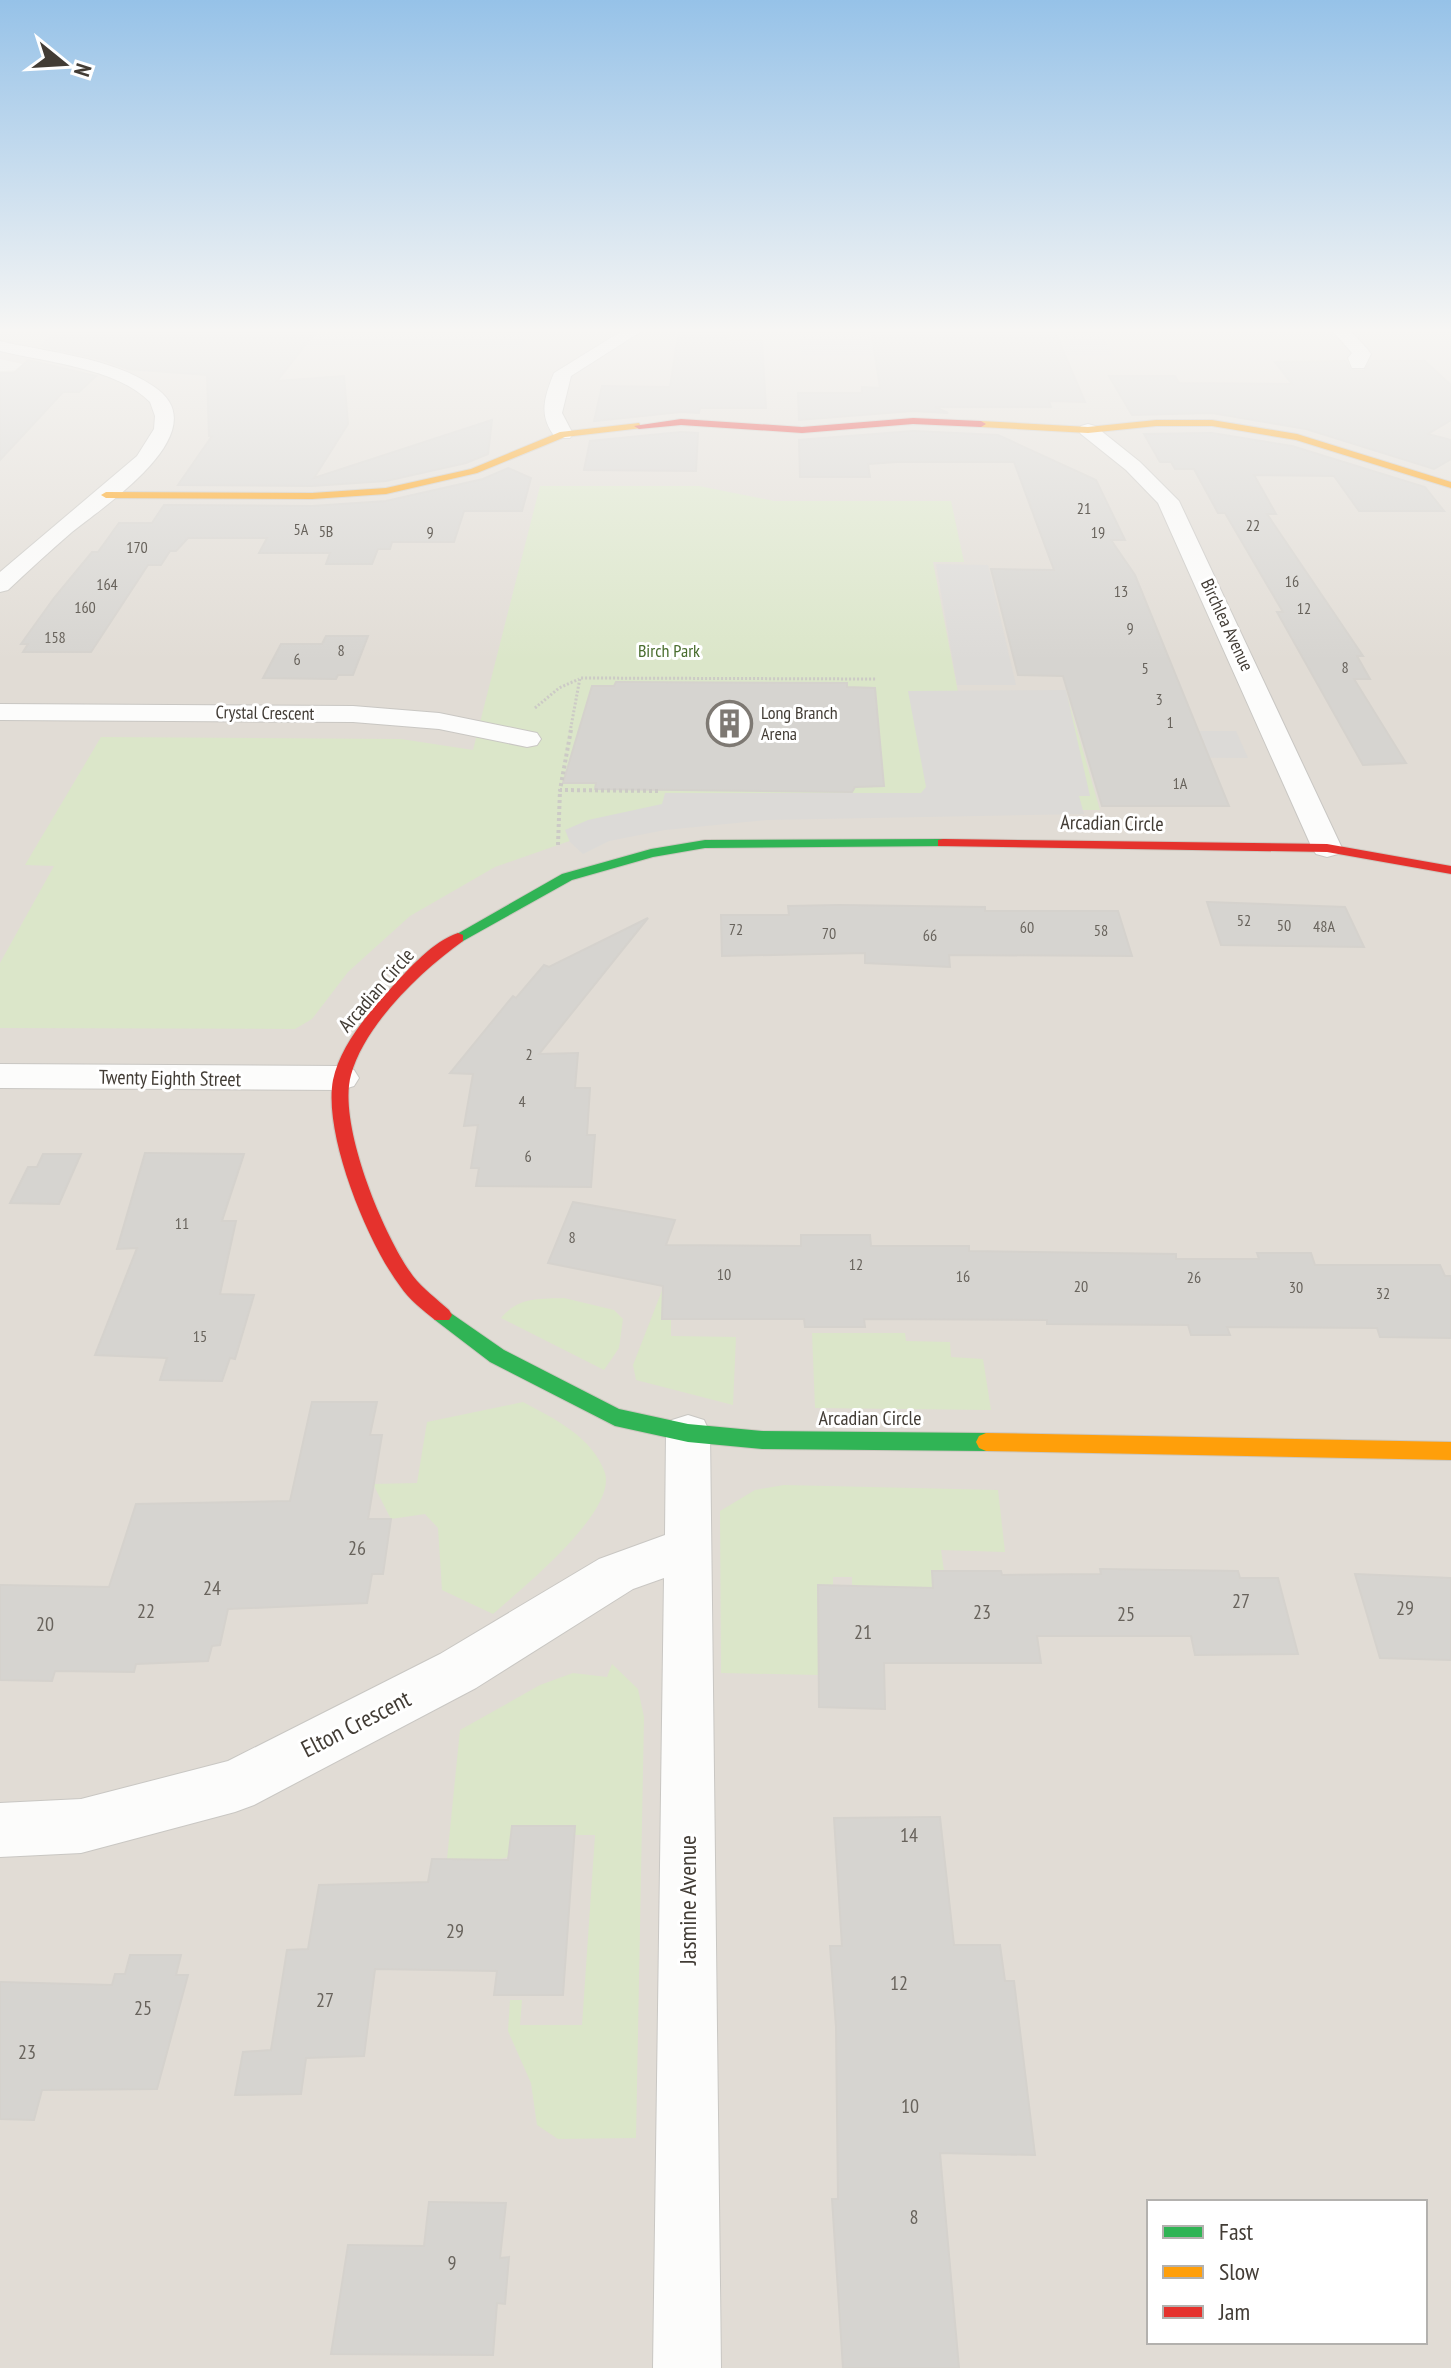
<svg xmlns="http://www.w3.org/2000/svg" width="1451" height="2368" font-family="'PT Sans Narrow',sans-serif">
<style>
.residential{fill:#e1dcd5;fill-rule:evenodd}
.green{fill:#dbe6c9}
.parking{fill:#dcdad7}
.building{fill:#d6d4d0;stroke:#d5d2cd;stroke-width:2}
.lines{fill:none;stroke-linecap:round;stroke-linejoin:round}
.street-casing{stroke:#c9c7c3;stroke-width:2}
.fast-casing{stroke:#ccc7bf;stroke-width:2}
.slow-casing{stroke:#ccc7bf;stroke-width:2}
.jam-casing{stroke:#ccc7bf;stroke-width:2}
.path-far1{stroke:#cccac6;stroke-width:3;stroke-dasharray:2 2;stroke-linecap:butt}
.path{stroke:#cccac6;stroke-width:4;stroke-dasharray:3 3;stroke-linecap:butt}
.street{fill:#fcfcfb;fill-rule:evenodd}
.fast{fill:#30b455;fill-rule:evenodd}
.slow{fill:#ff9f0a;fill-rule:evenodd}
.jam{fill:#e5322d;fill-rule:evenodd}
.labels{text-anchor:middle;stroke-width:6;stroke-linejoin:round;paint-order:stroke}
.number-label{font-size:16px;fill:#68635c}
.far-street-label{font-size:18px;fill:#423c35;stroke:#fff}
.far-park-label{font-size:18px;fill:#496d2e;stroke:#fff}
.far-poi-label{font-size:18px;fill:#423c35;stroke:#fff;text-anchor:start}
.street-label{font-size:20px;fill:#423c35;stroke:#fff}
.near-number-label{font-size:20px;fill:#68635c}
.near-street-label{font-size:24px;fill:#423c35;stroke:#fff}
</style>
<rect width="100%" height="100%" fill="#edebe7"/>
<path class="residential" d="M0 329H1451V2368H0V371L45 369 0 359ZM1149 2202H1425V2342H1149Z"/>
<g class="green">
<polygon points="540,486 699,486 774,501 951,501 964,562 933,562 958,692 1066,692 1100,810 779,809 598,831 495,867 410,916 348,972 312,1019 295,1029 0,1028 0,963 54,866 25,865 101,737 401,739 473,750"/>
<polygon points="663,1288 662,1318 671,1319 671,1336 736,1337 733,1405 636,1380 633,1365"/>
<path d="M564 1298 614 1310 623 1319 619 1348 604 1370 501 1318C518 1297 539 1299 564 1298Z"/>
<polygon points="812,1333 905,1333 906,1341 950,1342 951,1357 983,1359 991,1410 815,1408"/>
<path d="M523 1402C553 1418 593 1437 605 1473 617 1512 520 1590 493 1614L442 1590 438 1528 425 1514 391 1519 373 1484 417 1483 427 1422Z"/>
<polygon points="784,1485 998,1490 1005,1552 941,1550 944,1571 932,1571 934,1596 880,1587 852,1586 852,1577 833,1577 833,1585 818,1585 819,1675 721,1673 720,1511 755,1490"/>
<polygon points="612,1664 638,1689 644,1717 636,2138 558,2139 537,2125 531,2083 508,2031 510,2000 522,2000 520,2025 582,2025 595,1835 575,1835 575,1826 512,1826 508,1857 496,1860 447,1859 460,1730 540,1685 573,1673 607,1677"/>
</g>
<g class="parking">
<polygon points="334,329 542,329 540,335 526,335 522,348 99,345 111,332 331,334"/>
<polygon points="799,329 871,329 1061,346 1069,345 1062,329 1101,330 1113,356 801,356"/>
<polygon points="936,564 988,565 1016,685 957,685"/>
<polygon points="1066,690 1090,796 1079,796 1084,814 766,820 665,830 609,841 583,854 570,842 565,830 588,820 662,804 665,793 921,793 926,787 908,691"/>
<polygon points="1083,731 1236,731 1248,758 1091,757"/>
</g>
<g class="building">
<polygon points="59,329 318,329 277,381 344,376 348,424 314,478 492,420 488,454 466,463 386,481 312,486 178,485 212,436 209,436 207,375 128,369 100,359 41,346"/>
<polygon points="679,329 728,329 728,341 762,341 766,408 700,408 699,413 681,412 594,421 602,386 670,387"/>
<polygon points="871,329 1054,329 1085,402 1049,401 1051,407 935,407 948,413 913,411 799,420 798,393 862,393 862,387 880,388"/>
<polygon points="28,360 96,376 79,392 63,392 0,460 0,373 14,373"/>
<polygon points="1346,361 1350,370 1364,371 1371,361 1425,361 1451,385 1451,420 1428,434 1451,440 1451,459 1434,469 1306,429 1212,413 1132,415 1109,376 1175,376 1179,383 1292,384 1275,362"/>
<polygon points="913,431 998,435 1096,480 1125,540 1111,540 1135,575 1229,806 1102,806 1063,676 1018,675 991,569 1054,570 1014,462 897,462 868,464 870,477 800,477 799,440"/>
<polygon points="681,432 698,433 696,471 584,470 590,441"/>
<polygon points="1212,433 1292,446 1425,487 1444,511 1359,511 1334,476 1254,475 1276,514 1267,514 1363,656 1357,656 1370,679 1354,679 1406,763 1363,765 1277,612 1283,612 1225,513 1218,513 1194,469 1175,469 1171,462 1160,462 1144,434"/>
<polygon points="508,468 531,478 522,511 464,511 454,542 392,542 390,549 378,549 372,564 326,564 330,553 259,553 267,538 188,538 176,551 170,551 161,565 148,565 91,652 23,652 28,644 21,644 54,598 92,552 98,552 119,523 152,523 164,505 312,506 386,501 483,479"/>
<polygon points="326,636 368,636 353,675 338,675 336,679 263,678 281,644 322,644"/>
<polygon points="616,682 847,683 847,687 875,688 884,786 855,787 852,792 595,789 596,783 563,783 592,686 614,686"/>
<polygon points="1207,902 1345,907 1364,947 1221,945"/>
<polygon points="839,905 985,907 985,911 1118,911 1132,956 949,955 950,967 865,963 865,953 722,956 721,915 789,915 788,906"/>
<polygon points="648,918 539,1054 578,1053 575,1088 590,1088 587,1135 595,1135 591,1187 476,1186 479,1168 471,1168 478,1125 464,1126 473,1074 450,1073 513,996 516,998 544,965 549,967"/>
<polygon points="145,1153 244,1154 222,1221 236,1221 220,1294 254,1295 235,1359 230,1358 222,1381 160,1380 167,1358 95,1355 137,1248 117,1249"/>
<polygon points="43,1154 81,1154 59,1204 10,1203 28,1167 37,1167"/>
<polygon points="573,1202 675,1220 666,1245 801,1246 801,1235 870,1235 871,1246 969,1246 969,1251 1176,1254 1176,1259 1259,1259 1257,1253 1311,1253 1315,1265 1440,1265 1445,1276 1451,1276 1451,1338 1380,1337 1377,1328 1227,1327 1230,1335 1191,1335 1188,1325 1047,1324 1047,1320 864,1319 865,1327 805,1327 804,1319 662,1319 663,1286 548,1263"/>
<polygon points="312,1402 377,1402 370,1435 382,1435 368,1519 391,1519 383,1574 372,1574 367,1603 228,1609 220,1645 212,1646 208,1661 136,1664 134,1672 55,1671 52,1681 0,1680 0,1585 109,1587 136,1504 290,1501"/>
<polygon points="1100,1569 1238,1571 1240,1578 1278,1578 1298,1654 1195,1655 1191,1636 1037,1636 1041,1663 884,1663 885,1709 819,1707 818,1585 933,1588 932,1571 1001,1571 1002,1575 1101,1574"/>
<polygon points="1355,1574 1451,1578 1451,1660 1380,1658"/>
<polygon points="940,1817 954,1945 1000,1945 1005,1981 1014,1981 1035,2155 940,2153 959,2368 843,2368 832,2199 838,2199 836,2027 830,1946 842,1946 834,1818"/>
<polygon points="512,1826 575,1826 563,1995 494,1995 497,1971 375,1969 364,2056 306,2058 301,2094 235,2095 243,2052 271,2050 287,1950 308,1949 319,1885 428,1882 432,1859 508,1860"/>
<polygon points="130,1955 181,1955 176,1975 188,1975 157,2089 42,2090 34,2120 0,2119 0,1982 112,1985 115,1974 125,1974"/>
<polygon points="429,2202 506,2203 500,2258 509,2257 505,2304 497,2303 493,2355 331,2354 348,2245 424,2246"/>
</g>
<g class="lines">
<defs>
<g id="street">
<path d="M625 329H645L571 376 562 413 573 434 570 438H556C538 416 544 398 554 373Z"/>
<polygon points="1331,329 1349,329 1368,350 1371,354 1364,368 1352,368 1348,358 1352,353"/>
<path d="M0 341C50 353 110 357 153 386 221 430 104 506 72 532 50 551 29 570 8 590L0 592V572L137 456 154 429 155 416 150 402C117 368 45 362 0 351Z"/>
<polygon points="1088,424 1095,426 1140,462 1179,501 1342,848 1338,854 1327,857 1316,854 1312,848 1158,503 1126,470 1081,434 1078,430 1081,426"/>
<polygon points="0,704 353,706 439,713 537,733 541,739 537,745 527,747 439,729 353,722 0,720"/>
<polygon points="0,1064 341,1066 354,1070 359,1078 354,1086 341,1090 0,1088"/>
<polygon points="688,1415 704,1420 710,1433 721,2368 653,2368 664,1578 633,1589 476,1688 254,1805 235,1812 81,1853 0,1857 0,1803 81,1799 228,1761 440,1654 599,1559 665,1535 666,1433 672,1420"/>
</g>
<g id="fast">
<polygon points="943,839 948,840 948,846 705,848 653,857 572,880 463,941 458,943 450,938 562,874 651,849 705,840"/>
<polygon points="442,1307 504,1350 619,1409 688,1424 762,1431 986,1433 993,1436 996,1442 993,1448 986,1451 762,1449 688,1442 615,1426 490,1362 435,1320 432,1315 435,1310"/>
</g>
<g id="slow">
<polygon points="1156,420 1212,420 1297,434 1451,482 1451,488 1296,440 1212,426 1156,426 1088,433 981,427 976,424 981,421 1088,427"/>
<polygon points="639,423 642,428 565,437 477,473 386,494 312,499 106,498 101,495 106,492 312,493 386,488 471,469 560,432"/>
<polygon points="986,1433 1451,1442 1451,1460 986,1451 979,1448 976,1442 979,1436"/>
</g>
<g id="jam">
<polygon points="913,418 981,421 986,424 981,427 913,424 802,433 681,425 639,429 634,426 681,419 802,427"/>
<polygon points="943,839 1327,844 1451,866 1451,874 1327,852 938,846 938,840"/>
<path d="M458 933 463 935V941C421 971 365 1024 351 1075 337 1124 384 1237 413 1276 423 1289 437 1299 449 1310L452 1315 449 1320H435C423 1310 409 1300 400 1286 367 1242 323 1134 333 1080 340 1046 369 1012 392 987 409 969 433 941 458 933Z"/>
</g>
</defs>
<use href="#street" class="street-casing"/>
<use href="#fast" class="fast-casing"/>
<use href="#slow" class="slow-casing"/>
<use href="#jam" class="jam-casing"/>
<g class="path-far1">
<polyline points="535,708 559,688 579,679"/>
<polyline points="570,732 580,678 877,679"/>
</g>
<g class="path">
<polyline points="571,730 560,790 659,791"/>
<polyline points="558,845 560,790"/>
</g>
<use href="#street" class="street"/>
<use href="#fast" class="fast"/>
<use href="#slow" class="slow"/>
<use href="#jam" class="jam"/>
</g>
<linearGradient id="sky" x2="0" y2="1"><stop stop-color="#96c2e8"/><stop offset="0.5" stop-color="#f7f6f4"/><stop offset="1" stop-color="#f7f6f4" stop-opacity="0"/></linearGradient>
<rect width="1451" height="661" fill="url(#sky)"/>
<defs>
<symbol id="building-ring" viewBox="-11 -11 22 22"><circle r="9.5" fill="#fff" stroke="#7e7973" stroke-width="1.5"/><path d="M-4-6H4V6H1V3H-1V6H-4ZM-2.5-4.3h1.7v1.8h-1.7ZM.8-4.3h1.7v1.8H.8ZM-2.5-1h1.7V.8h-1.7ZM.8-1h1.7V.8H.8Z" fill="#7e7973"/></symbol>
</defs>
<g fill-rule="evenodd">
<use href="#building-ring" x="704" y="698" width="51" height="51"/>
</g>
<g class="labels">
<g class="number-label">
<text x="1084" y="514">21</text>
<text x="1253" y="531">22</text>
<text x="301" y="535">5A</text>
<text x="326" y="537">5B</text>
<text x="430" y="538">9</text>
<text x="1098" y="538">19</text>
<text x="137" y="553">170</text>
<text x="1292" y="587">16</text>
<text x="107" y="590">164</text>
<text x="1121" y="597">13</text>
<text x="85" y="613">160</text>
<text x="1304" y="614">12</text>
<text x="1130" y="634">9</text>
<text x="55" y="643">158</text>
<text x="341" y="656">8</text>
<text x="297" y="665">6</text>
<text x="1345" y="673">8</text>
<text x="1145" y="674">5</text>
<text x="1159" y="705">3</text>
<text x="1170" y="728">1</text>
<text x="1180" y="789">1A</text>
<text x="1244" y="926">52</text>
<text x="1284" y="931">50</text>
<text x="1324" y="932">48A</text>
<text x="1027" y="933">60</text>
<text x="736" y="935">72</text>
<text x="1101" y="936">58</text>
<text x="829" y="939">70</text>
<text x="930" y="941">66</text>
<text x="529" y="1060">2</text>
<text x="522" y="1107">4</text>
<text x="528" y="1162">6</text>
<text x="182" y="1229">11</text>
<text x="572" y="1243">8</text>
<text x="856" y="1270">12</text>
<text x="724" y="1280">10</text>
<text x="963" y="1282">16</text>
<text x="1194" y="1283">26</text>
<text x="1081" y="1292">20</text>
<text x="1296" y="1293">30</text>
<text x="1383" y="1299">32</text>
<text x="200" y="1342">15</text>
</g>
<g class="far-street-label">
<text transform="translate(1227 625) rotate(65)" y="6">Birchlea Avenue</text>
<text transform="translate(265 713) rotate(1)" y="6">Crystal Crescent</text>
</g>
<g class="far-park-label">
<text x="669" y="657">Birch Park</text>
</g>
<g class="far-poi-label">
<text x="761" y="719">Long Branch<tspan x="761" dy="21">Arena</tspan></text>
</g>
<g class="street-label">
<text transform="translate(1112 823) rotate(1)" y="7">Arcadian Circle</text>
<text transform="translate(376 990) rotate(-49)" y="7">Arcadian Circle</text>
<text transform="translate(170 1078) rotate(1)" y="7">Twenty Eighth Street</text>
<text x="870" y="1425">Arcadian Circle</text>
</g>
<g class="near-number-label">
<text x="357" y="1555">26</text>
<text x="212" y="1595">24</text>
<text x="1241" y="1608">27</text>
<text x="1405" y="1615">29</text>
<text x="146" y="1618">22</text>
<text x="982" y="1619">23</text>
<text x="1126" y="1621">25</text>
<text x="45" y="1631">20</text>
<text x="863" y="1639">21</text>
<text x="909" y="1842">14</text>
<text x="455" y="1938">29</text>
<text x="899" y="1990">12</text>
<text x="325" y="2007">27</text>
<text x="143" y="2015">25</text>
<text x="27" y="2059">23</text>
<text x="910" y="2113">10</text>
<text x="914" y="2224">8</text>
<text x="452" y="2270">9</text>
</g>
<g class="near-street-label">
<text transform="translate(356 1724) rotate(-27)" y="8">Elton Crescent</text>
<text transform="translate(688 1900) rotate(-90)" y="8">Jasmine Avenue</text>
</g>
</g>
<rect x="1147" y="2200" width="280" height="144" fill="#ffffff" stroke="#b3b1ae" stroke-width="2"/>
<rect x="1163" y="2226" width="40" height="12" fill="#30b455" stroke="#b3b1ae" stroke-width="2"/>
<text x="1219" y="2240" font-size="24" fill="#423c35">Fast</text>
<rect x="1163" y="2266" width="40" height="12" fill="#ff9f0a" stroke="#b3b1ae" stroke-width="2"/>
<text x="1219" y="2280" font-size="24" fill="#423c35">Slow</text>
<rect x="1163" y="2306" width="40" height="12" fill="#e5322d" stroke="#b3b1ae" stroke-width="2"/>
<text x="1219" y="2320" font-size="24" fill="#423c35">Jam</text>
<g transform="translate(64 64) rotate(108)" stroke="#ffffff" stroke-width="6" paint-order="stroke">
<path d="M0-6L14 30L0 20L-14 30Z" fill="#423c35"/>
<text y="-12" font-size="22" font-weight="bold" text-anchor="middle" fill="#423c35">N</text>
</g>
</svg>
